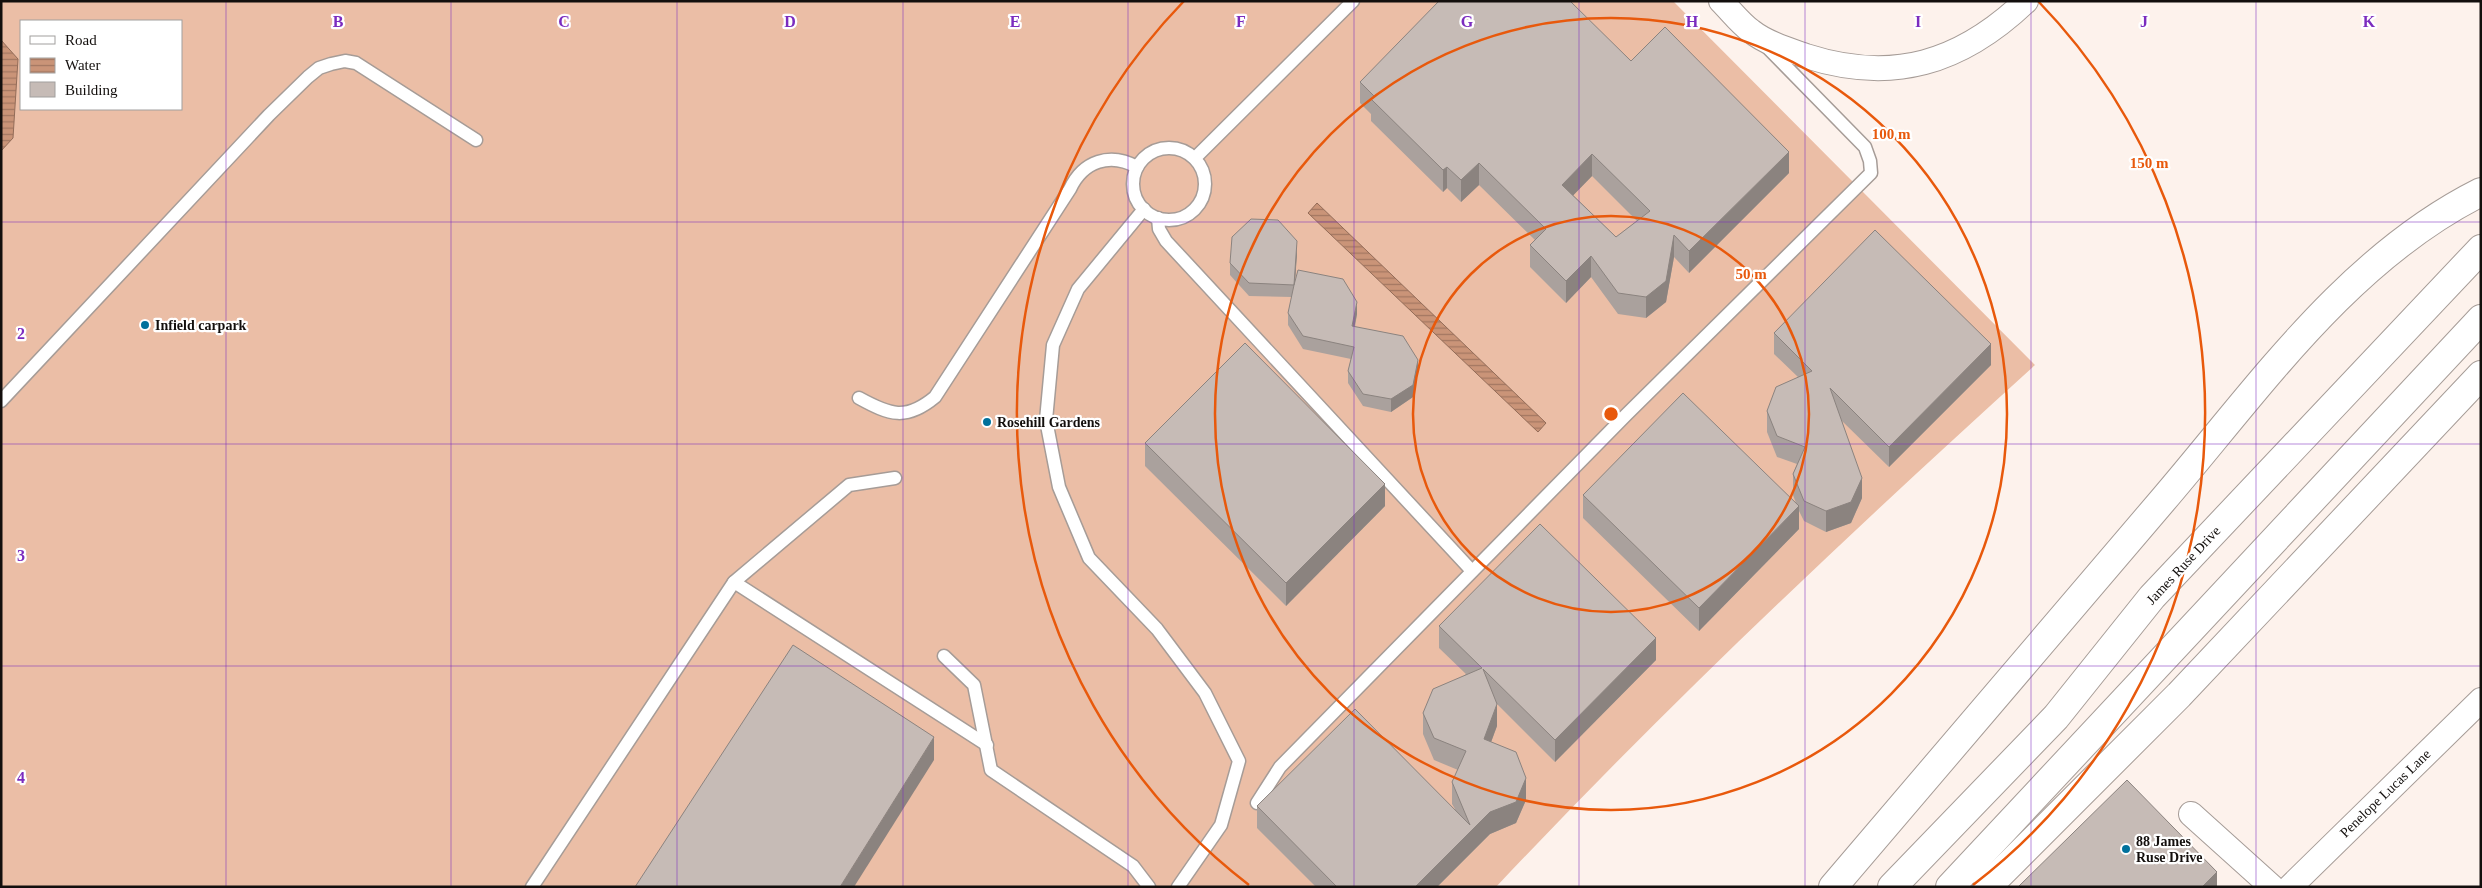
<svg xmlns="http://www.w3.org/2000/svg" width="2482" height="888" font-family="Georgia,serif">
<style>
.garden{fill:#ebbea6;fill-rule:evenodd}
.water{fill:url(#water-rules);stroke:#936c58}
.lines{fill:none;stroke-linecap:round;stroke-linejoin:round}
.service-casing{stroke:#a69c97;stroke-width:15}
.minor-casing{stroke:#a69c97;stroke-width:26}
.primary-casing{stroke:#a69c97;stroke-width:30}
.motorway-casing{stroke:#a69c97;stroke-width:30}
.service{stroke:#fff;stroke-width:12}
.minor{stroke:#fff;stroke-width:24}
.primary{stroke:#fff;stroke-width:28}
.motorway{stroke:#fff;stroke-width:28}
.wall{fill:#aaa19d;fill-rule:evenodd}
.shaded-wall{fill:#8b837f}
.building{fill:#c6bbb6;stroke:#8b837f;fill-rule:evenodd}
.grid{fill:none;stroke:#7b2cbf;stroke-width:1;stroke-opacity:0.55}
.ring{fill:none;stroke:#e8590c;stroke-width:2.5}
.poi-dot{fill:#00719c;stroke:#fff;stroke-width:2}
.labels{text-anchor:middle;stroke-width:4.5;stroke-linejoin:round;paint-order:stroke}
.poi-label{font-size:14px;font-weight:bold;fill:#130f0d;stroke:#fff;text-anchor:start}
.street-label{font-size:14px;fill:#130f0d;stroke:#fff}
.grid-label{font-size:16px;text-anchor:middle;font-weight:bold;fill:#7b2cbf;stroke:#fff;stroke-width:4.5;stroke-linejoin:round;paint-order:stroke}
.centre{fill:#e8590c;stroke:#fff;stroke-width:2.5}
.ring-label{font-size:15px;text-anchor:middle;font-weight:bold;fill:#e8590c;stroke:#fff;stroke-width:4.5;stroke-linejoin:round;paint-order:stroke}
</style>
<defs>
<pattern id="water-rules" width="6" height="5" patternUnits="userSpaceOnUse" patternTransform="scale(1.25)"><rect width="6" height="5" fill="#ca9478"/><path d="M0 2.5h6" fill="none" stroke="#a37761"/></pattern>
</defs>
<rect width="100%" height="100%" fill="#fdf2ec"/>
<path class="garden" d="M1 1H1673L2035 365C1850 533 1668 704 1496 887H1ZM21 21H181V109H21Z"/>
<g class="water">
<polygon points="1,40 18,59 13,138 1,151"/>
<polygon points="1317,203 1546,423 1538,432 1308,213"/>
</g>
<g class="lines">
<defs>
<g id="service">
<circle cx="1169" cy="184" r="36"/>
<polyline points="1195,158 1353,1"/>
<polyline points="1144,209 1078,289 1053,345 1046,420 1059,487 1089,558 1157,629 1205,693 1239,761 1221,825 1178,887"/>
<polyline points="1158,218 1159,229 1166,241 1472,571"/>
<path d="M859 398C890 415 906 421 935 397L1070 189C1083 161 1110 152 1137 167"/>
<polyline points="1,401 269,115 308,77 319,68 331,64 345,61 356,63 476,140"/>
<polyline points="734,582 849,485 895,478"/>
<polyline points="944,656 974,685 991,770 1133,866 1149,887"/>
<polyline points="1257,803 1280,767 1626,415 1871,173 1870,161 1865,147 1767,47"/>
<polyline points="532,887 734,582 987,745"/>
</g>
<g id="minor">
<path d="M1721 1C1731 11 1740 23 1751 31 1766 43 1789 50 1806 56 1893 84 1961 63 2026 1"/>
<polyline points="2191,814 2272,887"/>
<polyline points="2290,887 2481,700"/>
</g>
<g id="primary">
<polyline points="1892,887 2056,717 2152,597 2481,249"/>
<polyline points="1950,887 2481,319"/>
</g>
<g id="motorway">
<path d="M1833 887C1944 758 2054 629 2163 500 2258 389 2347 259 2481 192"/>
<polyline points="1987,887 2179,695 2481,375"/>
</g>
</defs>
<use href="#service" class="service-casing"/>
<use href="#minor" class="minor-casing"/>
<use href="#primary" class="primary-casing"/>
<use href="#motorway" class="motorway-casing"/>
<use href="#service" class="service"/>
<use href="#minor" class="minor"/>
<use href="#primary" class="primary"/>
<use href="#motorway" class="motorway"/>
</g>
<g class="wall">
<path d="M1631 61 1789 173 1689 273 1674 257 1666 302 1646 318 1618 314 1591 277 1566 303 1530 267V245L1535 240 1479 185 1461 202 1447 188 1443 192 1371 121V114L1360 103V82ZM1592 176 1637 221 1616 237 1573 195Z"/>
<polygon points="1297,253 1295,280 1357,314 1355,327 1418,372 1413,397 1391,412 1363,406 1348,383 1348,371 1351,359 1303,349 1288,325 1288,313 1292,297 1249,296 1230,275 1230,263"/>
<polygon points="1774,333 1991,365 1889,467 1842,421 1862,498 1851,523 1826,532 1804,521 1799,511 1799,529 1699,631 1583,518 1583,495 1796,503 1793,495 1793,474 1797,464 1777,457 1767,432 1767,411 1798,377 1774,354"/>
<polygon points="1145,443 1385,506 1286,606 1145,466"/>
<polygon points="1439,626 1656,660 1555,762 1497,704 1497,726 1491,742 1526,800 1516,823 1490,834 1437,887 1316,887 1257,828 1257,806 1455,809 1452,804 1452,782 1458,770 1434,760 1423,734 1423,713 1466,674 1439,648"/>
</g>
<g class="shaded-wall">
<polygon points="1789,152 1789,173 1689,273 1689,251"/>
<polygon points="1592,154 1592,176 1562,207 1562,185"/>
<polygon points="1479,163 1479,185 1461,202 1461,180"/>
<polygon points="1447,167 1447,188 1443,192 1443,170"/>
<polygon points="1674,235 1674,257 1666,302 1646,318 1646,297"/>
<polygon points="1297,241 1297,253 1294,297 1294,285"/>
<polygon points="1591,256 1591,277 1566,303 1566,281"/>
<polygon points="1357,302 1357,314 1352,338 1352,326"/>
<polygon points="1991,344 1991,365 1889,467 1889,447"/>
<polygon points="1418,360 1418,372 1413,397 1391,412 1391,399"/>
<polygon points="1862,478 1862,498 1851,523 1826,532 1826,511"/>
<polygon points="1385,484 1385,506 1286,606 1286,583"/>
<polygon points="1799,506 1799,529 1699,631 1699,608"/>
<polygon points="1656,638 1656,660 1555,762 1555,740"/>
<polygon points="1497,704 1497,726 1484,761 1484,739"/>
<polygon points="934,737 934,760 854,887 840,887"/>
<polygon points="1526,778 1526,800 1516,823 1490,834 1437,887 1415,887 1490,812"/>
<polygon points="2217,872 2217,887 2202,887"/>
</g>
<g class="building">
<path d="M1439 1H1570L1631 61 1665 27 1789 152 1689 251 1674 235 1666 281 1646 297 1618 293 1591 256 1566 281 1530 245 1546 229 1479 163 1461 180 1447 167 1443 170 1371 99 1374 96 1360 82ZM1592 154 1650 211 1616 237 1562 185Z"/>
<polygon points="1251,219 1278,220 1297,241 1294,285 1298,270 1343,279 1357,302 1352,326 1403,336 1418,360 1413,385 1391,399 1363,394 1348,371 1354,347 1303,336 1288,313 1294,285 1249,283 1230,263 1232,237"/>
<polygon points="1875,230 1991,344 1889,447 1830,388 1862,478 1851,502 1826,511 1804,501 1793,474 1805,447 1777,436 1767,411 1776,387 1812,371 1774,333"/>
<polygon points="1245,343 1385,484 1286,583 1145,443"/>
<polygon points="1683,393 1799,506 1699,608 1583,495"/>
<polygon points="1540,524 1656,638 1555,740 1483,669 1497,704 1484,739 1516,752 1526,778 1516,802 1490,812 1415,887 1337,887 1257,806 1355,709 1470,825 1452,782 1466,751 1434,738 1423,713 1433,689 1482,668 1439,626"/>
<polygon points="793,645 934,737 840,887 635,887"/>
<polygon points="2127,780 2217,872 2202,887 2018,887"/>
</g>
<path class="grid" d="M226 1V887M451 1V887M677 1V887M903 1V887M1128 1V887M1354 1V887M1579 1V887M1805 1V887M2031 1V887M2256 1V887M1 222H2481M1 444H2481M1 666H2481"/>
<g class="ring">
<circle cx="1611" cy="414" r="198"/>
<circle cx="1611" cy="414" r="396"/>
<path d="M1249 885A594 594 0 0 1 1184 1M2038 1A594 594 0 0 1 1973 885"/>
</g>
<g class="poi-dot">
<circle cx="145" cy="325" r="5"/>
<circle cx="987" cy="422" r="5"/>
<circle cx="2126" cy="849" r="5"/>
</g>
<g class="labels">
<g class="poi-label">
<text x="155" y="330">Infield carpark</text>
<text x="997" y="427">Rosehill Gardens</text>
<text x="2136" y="846">88 James<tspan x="2136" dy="16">Ruse Drive</tspan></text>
</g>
<g class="street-label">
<text transform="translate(2183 565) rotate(-47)" y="5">James Ruse Drive</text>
<text transform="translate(2385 793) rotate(-44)" y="5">Penelope Lucas Lane</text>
</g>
</g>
<g class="grid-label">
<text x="338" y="27">B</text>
<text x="564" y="27">C</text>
<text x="790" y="27">D</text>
<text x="1015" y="27">E</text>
<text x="1241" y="27">F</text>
<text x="1467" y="27">G</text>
<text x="1692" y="27">H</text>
<text x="1918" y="27">I</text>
<text x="2144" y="27">J</text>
<text x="2369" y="27">K</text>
<text x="21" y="339">2</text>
<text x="21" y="561">3</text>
<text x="21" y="783">4</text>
</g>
<circle cx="1611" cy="414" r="8" class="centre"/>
<g class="ring-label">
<text x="1891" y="139">100 m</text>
<text x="2149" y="168">150 m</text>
<text x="1751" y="279">50 m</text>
</g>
<rect width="2482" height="888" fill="none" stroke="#130f0d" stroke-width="5"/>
<rect x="20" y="20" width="162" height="90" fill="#ffffff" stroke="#a19f9e"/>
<rect x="30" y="36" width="25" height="8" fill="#ffffff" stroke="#a19f9e"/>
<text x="65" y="45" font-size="15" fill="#130f0d">Road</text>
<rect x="30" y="58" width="25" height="15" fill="url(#water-rules)" stroke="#a19f9e"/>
<text x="65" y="70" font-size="15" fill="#130f0d">Water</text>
<rect x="30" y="82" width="25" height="15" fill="#c6bbb6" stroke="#a19f9e"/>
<text x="65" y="95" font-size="15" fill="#130f0d">Building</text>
</svg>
